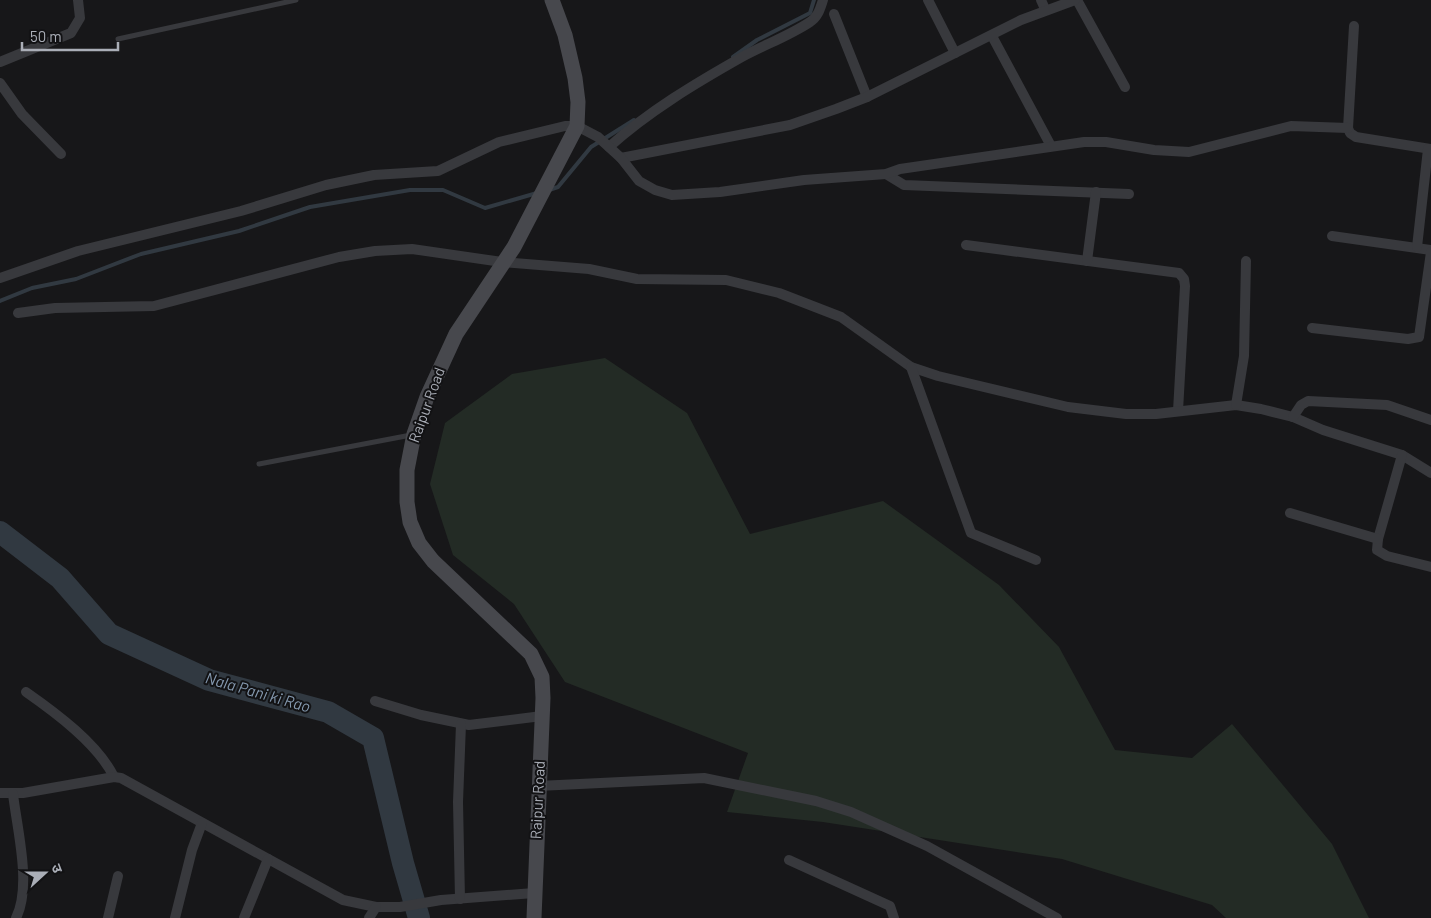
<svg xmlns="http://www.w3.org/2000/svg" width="1431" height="918" font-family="Barlow,'Noto Sans Devanagari',sans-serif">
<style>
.green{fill:#232b25}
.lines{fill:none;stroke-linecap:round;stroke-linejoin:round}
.stream{stroke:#313941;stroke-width:4}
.river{stroke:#313941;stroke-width:22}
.service{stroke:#38393d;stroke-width:5}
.minor{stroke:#38393d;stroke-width:10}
.secondary{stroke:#47484d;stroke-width:15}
.labels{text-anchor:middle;stroke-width:4;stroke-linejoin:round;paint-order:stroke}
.street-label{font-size:15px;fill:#aaaeb7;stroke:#121214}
.water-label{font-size:16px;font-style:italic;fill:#8599af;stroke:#121214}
</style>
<rect width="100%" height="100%" fill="#171719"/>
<polygon class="green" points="605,358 687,413 750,534 883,501 999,585 1059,647 1115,750 1192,758 1232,724 1332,844 1369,918 1226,918 1212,905 1062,859 823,822 727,812 748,753 565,682 514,604 453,555 430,484 445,423 512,374"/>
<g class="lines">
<g class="stream">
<polyline points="733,57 757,40 810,13 814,0"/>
<polyline points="549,190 558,187 591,147 634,120"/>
<polyline points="0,301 32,288 76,279 141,254 239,231 310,207 410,190 443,190 485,208 537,193"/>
</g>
<polyline class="river" points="0,532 60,578 109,634 209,680 328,712 373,738 403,863 419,918"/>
<g class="service">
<polyline points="118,39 296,0"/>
<polyline points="259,464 411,435"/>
</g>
<g class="minor">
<polyline points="928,0 955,53"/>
<polyline points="1041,0 1045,9"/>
<polyline points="1077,0 1125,87"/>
<polyline points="834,14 867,97"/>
<polyline points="1354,26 1348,128 1350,133 1356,137 1431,149"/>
<polyline points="992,36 1051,146"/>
<polyline points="0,62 71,33 80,18 78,0"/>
<polyline points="0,83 22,114 61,154"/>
<path d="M609 147C649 111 696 83 742 57 764 45 789 36 810 22 818 17 820 9 823 0"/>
<polyline points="621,158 790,125 836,109 867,97 1021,20 1075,0"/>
<polyline points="886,174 904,185 1129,194"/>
<polyline points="1332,236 1431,250"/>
<polyline points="966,245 1179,273 1184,279 1185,286 1178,411"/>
<polyline points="1417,247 1428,149"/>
<polyline points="1087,261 1096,192"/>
<polyline points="0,278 78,251 241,211 326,185 374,175 438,171 499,142 565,126 577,126 598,137 621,158 639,181 655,190 672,195 720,192 804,180 886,174 900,169 1084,142 1106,142 1154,150 1189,152 1291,126 1348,128"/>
<polyline points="18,313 55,308 154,306 339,257 375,251 412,249 502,262 589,269 637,279 726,280 779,293 841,317 911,367 938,376 1068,407 1126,414 1156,414 1236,405 1261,409 1293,417 1323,430 1402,455 1431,473"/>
<polyline points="1312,328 1408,339 1419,337 1431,252"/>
<polyline points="911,367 971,533 1036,560"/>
<polyline points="1236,405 1244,356 1246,261"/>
<polyline points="1293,417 1301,405 1308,401 1387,405 1431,420"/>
<polyline points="1402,455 1378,539 1377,550 1387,556 1431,567"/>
<polyline points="1290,513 1378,539"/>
<path d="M26 692C56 713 98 744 114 777"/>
<polyline points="375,701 421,715 469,725 542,716"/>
<polyline points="538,786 704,778 816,801 851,812 927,846 1057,918"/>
<polyline points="0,793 23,793 114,777 121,778 343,900 376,907 400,907 441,900 534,893"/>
<path d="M13 794C17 829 32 886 16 918"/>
<polyline points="789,860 890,906 894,918"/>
<polyline points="460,899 458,802 461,724"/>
<polyline points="108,918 118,876"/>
<polyline points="175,918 192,850 202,823"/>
<polyline points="244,918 268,859"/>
<polyline points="369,918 376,907"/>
</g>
<polyline class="secondary" points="534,918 543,698 542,677 531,654 433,561 419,543 410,522 407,502 407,470 414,434 427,397 456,334 514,247 577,126 578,102 575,78 565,35 552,0"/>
</g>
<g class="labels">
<g class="street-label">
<text transform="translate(427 405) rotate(-70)" y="5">Raipur Road</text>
<text transform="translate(538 800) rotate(-87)" y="5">Raipur Road</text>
</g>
<g class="water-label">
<text transform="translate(258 692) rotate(16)" y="6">Nala Pani ki Rao</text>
</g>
</g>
<g transform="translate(45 873) rotate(69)" stroke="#121214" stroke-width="4" paint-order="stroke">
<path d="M0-4L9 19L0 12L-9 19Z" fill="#aaaeb7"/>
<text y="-8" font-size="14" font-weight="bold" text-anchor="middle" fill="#aaaeb7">उ</text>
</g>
<path d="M22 42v8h96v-8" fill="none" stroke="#aaaeb7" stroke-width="2.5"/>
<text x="30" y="42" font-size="15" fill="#aaaeb7" stroke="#121214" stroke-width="4" paint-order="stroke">50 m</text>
</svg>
